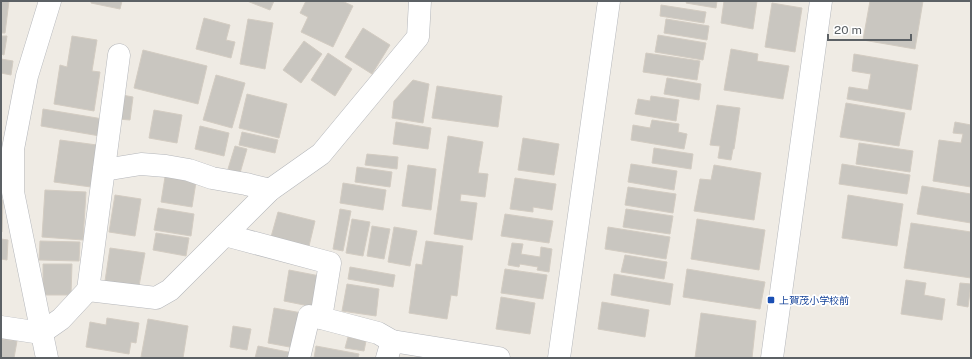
<svg xmlns="http://www.w3.org/2000/svg" width="972" height="359" font-family="'Public Sans','Noto Sans JP',sans-serif">
<style>
.building{fill:#c9c6c0;stroke:#d3ccc2}
.lines{fill:none;stroke-linecap:round;stroke-linejoin:round}
.minor-casing{stroke:#b5b7bb;stroke-width:23}
.minor{stroke:#fff;stroke-width:22}
.transit-dot{fill:#1a4fb4;stroke:#fff;stroke-width:1.5}
.labels{text-anchor:middle;stroke-width:3.5;stroke-linejoin:round;paint-order:stroke}
.transit-label{font-size:10px;fill:#164399;stroke:#fff;text-anchor:start}
</style>
<rect width="100%" height="100%" fill="#efebe4"/>
<g class="building">
<polygon points="1,1 9,1 5,33 1,33"/>
<polygon points="91,1 122,1 120,9 91,3"/>
<polygon points="247,1 274,1 270,10"/>
<polygon points="306,1 342,1 353,6 333,47 301,32 308,17 300,13"/>
<polygon points="687,1 717,1 716,8 686,3"/>
<polygon points="724,1 757,1 753,29 721,23"/>
<polygon points="870,1 923,1 915,49 863,40"/>
<polygon points="772,3 802,8 795,52 765,47"/>
<polygon points="661,5 706,12 704,23 660,16"/>
<polygon points="204,18 230,25 226,40 235,42 231,58 196,49"/>
<polygon points="248,19 273,23 265,69 240,64"/>
<polygon points="666,19 709,26 707,40 664,33"/>
<polygon points="363,28 390,45 372,74 345,57"/>
<polygon points="658,35 706,43 703,60 655,52"/>
<polygon points="1,36 7,36 4,55 1,54"/>
<polygon points="72,36 97,40 92,71 100,72 94,111 54,104 60,65 67,67"/>
<polygon points="304,41 322,54 301,83 283,70"/>
<polygon points="731,49 758,54 757,61 789,66 783,99 724,90"/>
<polygon points="143,50 207,66 198,104 134,88"/>
<polygon points="328,53 352,69 335,96 311,80"/>
<polygon points="646,53 700,61 697,80 643,72"/>
<polygon points="854,54 918,65 911,110 847,99 849,87 868,90 871,74 852,71"/>
<polygon points="1,59 13,61 11,75 1,73"/>
<polygon points="216,75 245,83 232,128 203,120"/>
<polygon points="667,78 701,84 699,100 664,94"/>
<polygon points="413,80 429,84 423,123 392,118 394,101"/>
<polygon points="437,86 502,96 498,127 432,118"/>
<polygon points="247,94 287,104 279,138 239,128"/>
<polygon points="122,95 133,97 130,120 118,119"/>
<polygon points="651,96 679,100 676,121 635,114 638,99 650,101"/>
<polygon points="846,103 905,113 899,146 840,137"/>
<polygon points="717,105 740,108 734,149 733,149 731,160 718,158 720,146 710,145"/>
<polygon points="43,109 103,119 100,136 41,126"/>
<polygon points="154,110 182,115 177,143 149,138"/>
<polygon points="652,120 679,124 678,132 687,134 684,149 631,140 633,125 650,128"/>
<polygon points="396,122 431,128 428,149 393,144"/>
<polygon points="955,122 971,125 971,187 933,181 939,140 961,143 963,134 953,133"/>
<polygon points="200,126 229,133 224,156 195,149"/>
<polygon points="242,132 278,140 275,153 239,145"/>
<polygon points="448,136 483,142 478,173 488,174 485,197 461,194 460,201 477,203 472,240 434,234"/>
<polygon points="523,138 559,144 554,175 518,170"/>
<polygon points="60,140 97,145 91,187 54,182"/>
<polygon points="859,143 913,151 910,172 856,164"/>
<polygon points="235,146 247,149 240,173 228,169"/>
<polygon points="654,148 693,154 691,169 652,163"/>
<polygon points="367,154 398,157 397,169 365,165"/>
<polygon points="631,164 677,171 674,190 628,182"/>
<polygon points="842,164 910,175 907,194 839,184"/>
<polygon points="408,165 436,169 431,210 402,206"/>
<polygon points="714,165 761,173 754,220 694,211 700,179 711,180"/>
<polygon points="357,167 392,172 390,187 355,182"/>
<polygon points="165,177 196,182 192,207 161,202"/>
<polygon points="515,178 556,184 552,210 533,207 533,212 510,209"/>
<polygon points="343,183 386,190 383,210 340,203"/>
<polygon points="922,186 971,194 971,223 917,214"/>
<polygon points="628,187 676,194 673,213 625,205"/>
<polygon points="45,190 86,192 83,240 42,237"/>
<polygon points="115,195 141,199 135,236 109,232"/>
<polygon points="848,195 903,204 897,246 842,238"/>
<polygon points="1,200 3,200 2,232 1,232"/>
<polygon points="158,208 194,214 191,236 154,230"/>
<polygon points="340,209 351,211 343,251 333,249"/>
<polygon points="626,209 673,216 670,234 623,227"/>
<polygon points="278,212 315,221 309,246 271,237"/>
<polygon points="505,214 553,221 549,243 501,236"/>
<polygon points="352,219 370,222 363,256 346,253"/>
<polygon points="697,219 765,230 759,270 691,259"/>
<polygon points="911,223 971,232 971,278 904,268"/>
<polygon points="372,226 390,229 384,259 367,256"/>
<polygon points="394,227 417,231 410,266 388,262"/>
<polygon points="608,227 670,237 666,259 605,249"/>
<polygon points="156,233 189,238 186,256 153,250"/>
<polygon points="1,239 8,240 7,260 1,259"/>
<polygon points="40,241 80,242 79,261 39,260"/>
<polygon points="426,241 463,246 457,296 451,295 447,319 409,313 416,264 422,265"/>
<polygon points="512,243 523,244 521,254 540,257 541,247 552,249 549,272 537,270 538,267 520,264 519,267 508,265"/>
<polygon points="110,248 145,253 139,286 105,281"/>
<polygon points="625,255 667,262 664,279 621,272"/>
<polygon points="43,264 72,264 71,295 43,295"/>
<polygon points="350,267 395,275 393,287 348,279"/>
<polygon points="505,269 547,275 543,299 501,293"/>
<polygon points="687,269 765,282 760,309 683,297"/>
<polygon points="289,270 320,276 314,307 284,301"/>
<polygon points="614,274 673,284 670,305 611,295"/>
<polygon points="906,280 926,283 924,295 945,299 942,320 901,314"/>
<polygon points="960,283 971,284 968,307 957,305"/>
<polygon points="347,284 379,289 376,316 342,311"/>
<polygon points="501,297 535,303 530,334 496,329"/>
<polygon points="602,302 649,310 645,337 598,329"/>
<polygon points="274,308 302,313 295,348 268,343"/>
<polygon points="701,313 756,321 752,358 695,358"/>
<polygon points="107,318 139,323 136,343 131,342 129,354 86,347 90,322 106,325"/>
<polygon points="148,319 188,326 183,358 146,358 141,357"/>
<polygon points="233,326 251,329 247,350 230,347"/>
<polygon points="348,337 366,341 364,351 345,348"/>
<polygon points="1,339 17,341 14,358 1,358"/>
<polygon points="258,346 293,353 292,358 255,358"/>
<polygon points="316,346 359,354 358,358 314,358"/>
</g>
<g class="lines">
<defs>
<g id="minor">
<polyline points="104,170 141,164 166,166 189,170 212,178 246,184 270,190"/>
<polyline points="225,235 330,263 321,318 378,333 392,341"/>
<polyline points="88,290 119,55"/>
<polyline points="1,327 41,333 61,319 88,290 156,298 170,290 270,190 321,154 418,37 420,1"/>
<polyline points="47,358 13,192 13,149 27,76 50,1"/>
<polyline points="299,358 309,316 321,318"/>
<polyline points="387,358 392,341 499,358"/>
<polyline points="559,358 609,1"/>
<polyline points="772,358 821,1"/>
</g>
</defs>
<use href="#minor" class="minor-casing"/>
<use href="#minor" class="minor"/>
</g>
<rect class="transit-dot" x="767" y="296" width="8" height="8" rx="2"/>
<g class="labels">
<g class="transit-label">
<text x="779" y="304">上賀茂小学校前</text>
</g>
</g>
<rect width="972" height="359" fill="none" stroke="#5c6165" stroke-width="4"/>
<path d="M828 34v6h83v-6" fill="none" stroke="#5c6165" stroke-width="2"/>
<text x="834" y="34" font-size="12" fill="#5c6165" stroke="#ffffff" stroke-width="3" paint-order="stroke">20 m</text>
</svg>
